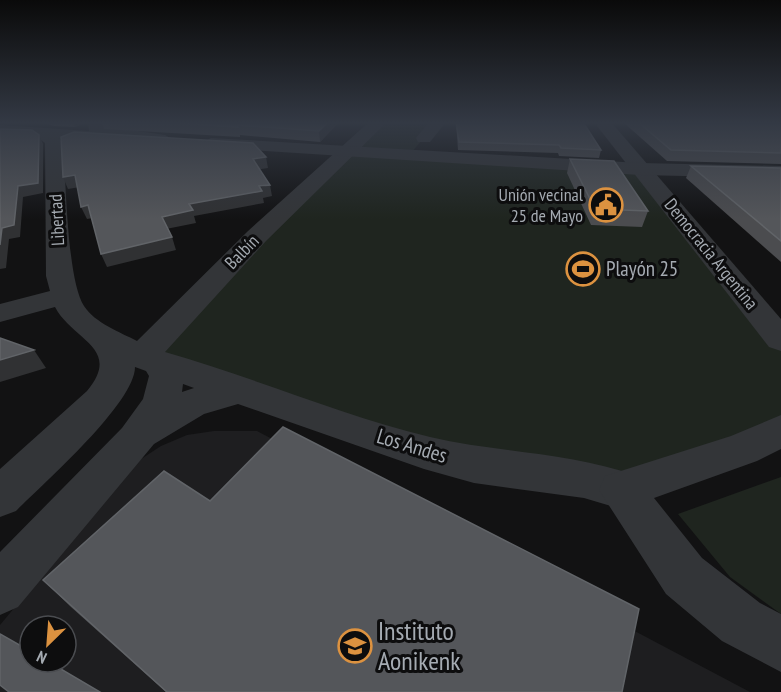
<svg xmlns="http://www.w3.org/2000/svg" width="781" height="692" font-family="'PT Sans Narrow',sans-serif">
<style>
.built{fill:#1e1e20;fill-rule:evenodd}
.green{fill:#1f251f}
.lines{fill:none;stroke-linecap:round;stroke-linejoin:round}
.minor{fill:#333538;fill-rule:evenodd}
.tertiary{fill:#333538;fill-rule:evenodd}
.wall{fill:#4b4c4f}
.shaded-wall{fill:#303133}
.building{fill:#54565a;stroke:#616468;stroke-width:1.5}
.labels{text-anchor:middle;stroke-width:6;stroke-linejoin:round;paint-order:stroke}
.far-poi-label{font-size:18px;fill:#a5abb2;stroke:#0d0d0e;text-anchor:end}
.far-street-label{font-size:18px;fill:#a5abb2;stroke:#0d0d0e}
.poi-label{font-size:21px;fill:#a5abb2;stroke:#0d0d0e;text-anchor:start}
.street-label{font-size:21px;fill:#a5abb2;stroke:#0d0d0e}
.near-poi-label{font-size:26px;fill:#a5abb2;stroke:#0d0d0e;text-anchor:start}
</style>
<rect width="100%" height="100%" fill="#121213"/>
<path class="built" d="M214 431H257L750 692H0V625L135 463 161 446 187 435ZM30 626H66V662H30Z"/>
<g class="green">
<polygon points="379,122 438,122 409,155 640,169 781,340 781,431 621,490 474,465 141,357"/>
<polygon points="781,477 781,614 730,577 678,514"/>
</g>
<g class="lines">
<g class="minor">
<path d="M369 122H387L266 241 165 352C253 377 340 415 430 437 499 453 570 452 637 476L643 490 637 504 621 509 584 498 474 483 424 469 238 404 204 414 154 444 18 607 0 615V552L122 428 143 399 149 376 146 371 135 367C135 403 43 484 16 511L0 517V469L87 391C123 348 72 340 55 307L0 322V304L50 291 46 276 45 143 33 134 35 130C48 127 56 133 63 143 66 179 67 280 84 306 95 323 120 332 137 341L248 231ZM183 384 194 388 182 392Z"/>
<polygon points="429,122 446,122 430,142 418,142 416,138"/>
<polygon points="594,122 611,122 781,319 781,351 769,347"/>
</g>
<g class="tertiary">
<polygon points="88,122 104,122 104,126 165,135 174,140 165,145 120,138 112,142 0,135 0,125 89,131"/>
<polygon points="211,138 640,163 781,166 781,178 640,175 205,147 202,143"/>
<polygon points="781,415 781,449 757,461 654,498 702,558 760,603 781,614 781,672 722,641 666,594 599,490 605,476 731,436"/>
</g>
</g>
<g class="wall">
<polygon points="39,122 87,122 75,127 54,126"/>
<polygon points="102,122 339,122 320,142 240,135 240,137 104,129"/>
<polygon points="456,122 583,122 601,150 599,158 559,156 558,153 458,150"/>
<polygon points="623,122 781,122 781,164 667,161"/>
<polygon points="570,159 648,211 642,227 591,225 567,173"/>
<polygon points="691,166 781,168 781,262 686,178"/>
<polygon points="210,501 622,692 166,692 71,607 43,580"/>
</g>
<g class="shaded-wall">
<polygon points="73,122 87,122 75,127"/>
<polygon points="328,122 339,122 320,142 319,131"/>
<polygon points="39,135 43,144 43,193 23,197 20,237 9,239 6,268 0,269 0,245 2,228"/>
<polygon points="266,157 268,168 255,170 253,159"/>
<polygon points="75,175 80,187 68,189 63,177"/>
<polygon points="270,185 272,196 263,198 264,203 194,216 196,223 166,229 162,217 189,204"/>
<polygon points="88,205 93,218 87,219 81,207"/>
<polygon points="172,237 176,250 107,267 101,254"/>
<polygon points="34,350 46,368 0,382 0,360"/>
</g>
<g class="building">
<polygon points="165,122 328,122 319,131 236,125 238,127"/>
<polygon points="456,122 583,122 601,150 561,148 559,145 459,142"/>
<polygon points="638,122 781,122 781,153 671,150"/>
<polygon points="0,129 32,130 39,135 38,183 18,186 14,225 2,228 0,245"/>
<polygon points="74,132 253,143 266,157 253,159 270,185 259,186 262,191 189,204 193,210 162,217 172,237 101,254 88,205 81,207 75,175 63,177 61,137"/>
<polygon points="570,159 614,161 648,211 595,209"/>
<polygon points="691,166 781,168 781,241"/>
<polygon points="0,338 34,350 0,360"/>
<polygon points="283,427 639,609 622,692 167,692 43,580 164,471 210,501"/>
<polygon points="0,634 30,651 30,662 49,662 100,692 9,692 0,685"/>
</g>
<linearGradient id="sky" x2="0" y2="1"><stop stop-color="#0a0a0a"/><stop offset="0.56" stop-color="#333944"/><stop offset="1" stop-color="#333944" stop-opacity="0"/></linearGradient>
<rect width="781" height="219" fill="url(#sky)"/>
<defs>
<symbol id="civic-ring" viewBox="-11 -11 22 22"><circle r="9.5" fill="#0d0d0e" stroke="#dc9240" stroke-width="1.5"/><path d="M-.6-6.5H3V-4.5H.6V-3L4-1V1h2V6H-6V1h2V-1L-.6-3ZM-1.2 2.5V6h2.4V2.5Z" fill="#dc9240"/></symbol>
<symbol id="stadium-ring" viewBox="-11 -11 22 22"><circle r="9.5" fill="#0d0d0e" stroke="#dc9240" stroke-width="1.5"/><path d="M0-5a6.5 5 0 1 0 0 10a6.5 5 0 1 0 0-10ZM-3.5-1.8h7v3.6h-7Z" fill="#dc9240"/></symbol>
<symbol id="school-ring" viewBox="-11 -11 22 22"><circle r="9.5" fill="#0d0d0e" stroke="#dc9240" stroke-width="1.5"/><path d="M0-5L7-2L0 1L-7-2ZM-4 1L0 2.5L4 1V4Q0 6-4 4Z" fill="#dc9240"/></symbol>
</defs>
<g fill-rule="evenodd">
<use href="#civic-ring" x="587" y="186" width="38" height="38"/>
<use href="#stadium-ring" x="564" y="250" width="38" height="38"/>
<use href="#school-ring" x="336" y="627" width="38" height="38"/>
</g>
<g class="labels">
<g class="far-poi-label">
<text x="583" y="201">Unión vecinal<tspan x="583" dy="21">25 de Mayo</tspan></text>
</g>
<g class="far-street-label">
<text transform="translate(57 220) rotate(-93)" y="6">Libertad</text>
<text transform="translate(242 252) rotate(-46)" y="6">Balbín</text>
<text transform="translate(711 254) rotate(51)" y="6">Democracia Argentina</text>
</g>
<g class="poi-label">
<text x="606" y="276">Playón 25</text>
</g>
<g class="street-label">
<text transform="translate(412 446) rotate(17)" y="7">Los Andes</text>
</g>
<g class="near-poi-label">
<text x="378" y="640">Instituto<tspan x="378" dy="30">Aonikenk</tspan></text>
</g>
</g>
<g transform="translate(48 644) rotate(205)"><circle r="28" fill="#0d0d0e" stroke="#4a4c50" stroke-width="1.5"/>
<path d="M0-4.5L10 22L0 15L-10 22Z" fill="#dc9240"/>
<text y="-9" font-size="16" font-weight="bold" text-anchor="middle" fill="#a5abb2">N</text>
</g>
</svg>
